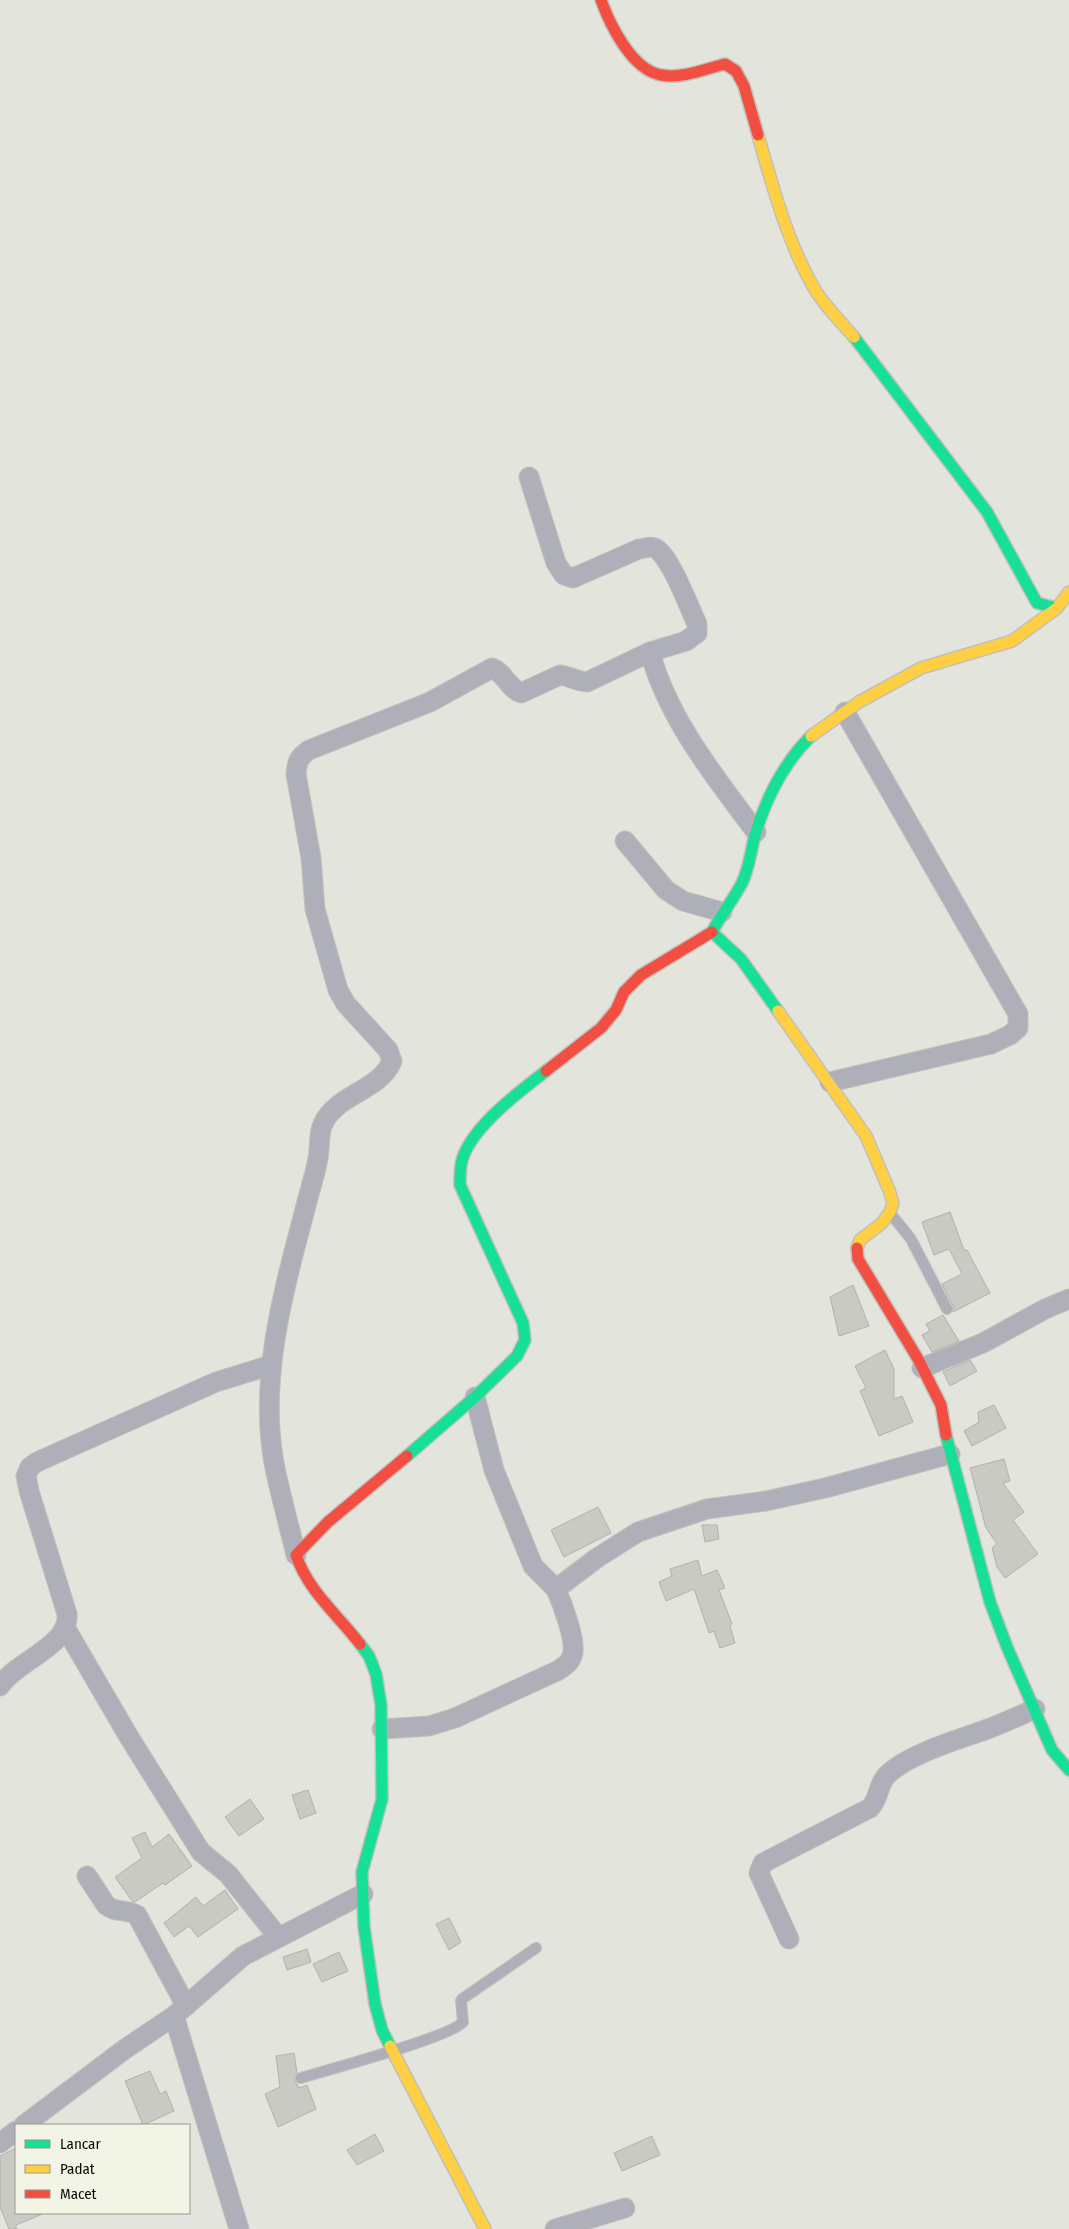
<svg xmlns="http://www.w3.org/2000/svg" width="1069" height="2229" font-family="'Fira Sans Condensed',sans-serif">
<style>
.building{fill:#c9cac4;stroke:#b1b2ac}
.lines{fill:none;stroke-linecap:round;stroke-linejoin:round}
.lane-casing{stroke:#c0c1bb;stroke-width:12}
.street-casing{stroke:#c0c1bb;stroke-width:21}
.fast-casing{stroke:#c0c1bb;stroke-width:14}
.slow-casing{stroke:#c0c1bb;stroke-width:14}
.jam-casing{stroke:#c0c1bb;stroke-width:14}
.lane{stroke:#afafba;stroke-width:10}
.street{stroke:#afafba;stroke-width:19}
.fast{stroke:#16e098;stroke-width:11}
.slow{stroke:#ffcf43;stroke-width:11}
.jam{stroke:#f24e42;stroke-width:11}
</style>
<rect width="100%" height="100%" fill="#e3e4dc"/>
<g class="building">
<polygon points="950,1212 964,1250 967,1250 990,1293 953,1312 953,1306 942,1284 962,1274 949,1249 934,1255 922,1222"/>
<polygon points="853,1285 869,1326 839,1336 830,1297"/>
<polygon points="943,1315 959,1341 932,1352 922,1335 930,1331 926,1324"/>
<polygon points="885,1350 894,1369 894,1399 902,1396 913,1422 879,1436 860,1391 866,1388 855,1366"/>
<polygon points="970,1360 977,1371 950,1386 943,1372"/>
<polygon points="994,1405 1006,1428 972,1446 964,1431 979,1422 978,1412"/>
<polygon points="1004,1459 1010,1481 1003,1483 1024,1512 1013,1520 1038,1554 1005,1578 997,1567 992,1548 997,1544 986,1528 970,1468"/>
<polygon points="598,1507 611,1533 564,1557 551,1530"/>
<polygon points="702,1525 717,1525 719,1539 705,1542"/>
<polygon points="698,1560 702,1576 717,1570 725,1588 719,1590 732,1624 730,1626 735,1643 720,1648 714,1631 709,1633 694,1589 666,1601 659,1582 672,1576 670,1569"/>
<polygon points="308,1790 316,1813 300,1819 292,1795"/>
<polygon points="250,1799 264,1819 239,1836 225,1817"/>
<polygon points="145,1832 152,1847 169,1834 192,1866 165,1885 163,1883 135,1902 132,1901 115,1877 142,1858 132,1838"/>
<polygon points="225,1890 238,1909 198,1937 189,1926 174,1937 164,1923 196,1897 203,1906"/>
<polygon points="449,1918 461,1942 449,1950 436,1924"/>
<polygon points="307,1949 311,1962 287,1970 283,1957"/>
<polygon points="339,1952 348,1971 322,1982 313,1964"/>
<polygon points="294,2053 297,2073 295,2080 299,2088 307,2085 316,2109 278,2127 265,2094 280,2087 276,2056"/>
<polygon points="150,2071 160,2094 166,2091 174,2111 143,2125 125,2081"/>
<polygon points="375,2134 384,2151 357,2165 347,2150"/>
<polygon points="652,2136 660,2155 622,2171 614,2153"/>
<polygon points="16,2148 16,2213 45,2213 16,2225 16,2229 9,2229 0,2207 0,2156"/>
</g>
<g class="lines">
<defs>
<g id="lane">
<polyline points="890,1213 911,1239 947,1309"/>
<path d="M301 2078C327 2070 451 2037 463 2022L461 2001 462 1999 536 1948"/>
</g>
<g id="street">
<path d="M529 477 556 563 564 575 573 578 639 549C646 548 653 545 658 550 673 563 688 605 697 624V633L686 641 650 652"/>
<polyline points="625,841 666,890 683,901 722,912"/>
<polyline points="830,1082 991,1044 1010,1035 1018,1028 1018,1014 845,712"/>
<polyline points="922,1368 983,1343 1045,1309 1069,1299"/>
<polyline points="475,1397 494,1470 529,1556 533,1566 556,1589"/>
<path d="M296 1555C289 1525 280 1494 274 1463 258 1374 286 1283 308 1198 312 1182 318 1166 319 1150 320 1141 319 1132 323 1124 336 1094 380 1091 392 1061L388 1050 346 1004 338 990 315 909 311 858 296 774C297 761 299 757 309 750L430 702 492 668C504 672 508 688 521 693L560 675C569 676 576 681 587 682L650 652C668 719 715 777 756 832"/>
<polyline points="66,1629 129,1737 201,1852 228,1874 278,1937"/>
<path d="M0 1686C16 1661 70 1646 67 1614L29 1491 26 1476 30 1467 37 1462 216 1382 271 1365"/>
<path d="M382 1729 429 1726 455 1718 559 1670C566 1665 572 1661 573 1652 575 1637 562 1603 556 1589L597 1558 638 1532 707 1509 766 1501 825 1488 950 1454"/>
<path d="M87 1876 106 1905C115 1913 127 1909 137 1915L186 2006"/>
<path d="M789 1939 759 1873 763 1863 870 1808C880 1798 877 1785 887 1775 908 1754 957 1740 985 1730 1002 1724 1018 1716 1035 1709"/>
<polyline points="174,2016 239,2229"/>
<polyline points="24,2125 125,2049 174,2016 243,1956 363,1894"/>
<polyline points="0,2143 16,2131"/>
<polyline points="555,2229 625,2208"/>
</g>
<g id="fast">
<polyline points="854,337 987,512 1037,603 1057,608"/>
<path d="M778 1011 741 959 712 932C721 915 733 900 742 883 749 869 751 850 755 835 766 798 784 763 811 736"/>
<polyline points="946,1435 990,1602 1007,1647 1052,1750 1069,1770"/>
<path d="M407 1456 475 1397 517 1356 525 1340 523 1323 460 1185C460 1179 460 1172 461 1165 466 1131 520 1091 546 1071"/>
<polyline points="360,1644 369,1656 376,1674 381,1705 382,1799 362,1872 364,1927 375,2004 382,2030 390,2046"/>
</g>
<g id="slow">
<path d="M758 135C772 185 789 248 817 293 827 308 842 323 854 337"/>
<polyline points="811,736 859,702 921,668 1012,641 1057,608 1069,592"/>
<polyline points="778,1011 866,1136 889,1190 893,1203 890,1212 882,1223 860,1240 857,1248"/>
<polyline points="390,2046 485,2229"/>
</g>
<g id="jam">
<path d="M601 0C610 25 632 70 661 75 682 79 705 69 725 64L736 71 744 86 758 135"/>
<polyline points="546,1071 601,1028 616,1010 624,992 641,975 712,932"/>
<polyline points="857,1248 858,1259 918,1359 941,1405 946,1435"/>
<path d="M360 1644C338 1615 308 1591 296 1555L328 1522 407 1456"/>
</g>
</defs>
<use href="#lane" class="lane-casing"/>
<use href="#street" class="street-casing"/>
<use href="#fast" class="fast-casing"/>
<use href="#slow" class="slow-casing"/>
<use href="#jam" class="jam-casing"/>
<use href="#lane" class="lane"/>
<use href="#street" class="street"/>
<use href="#fast" class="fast"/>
<use href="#slow" class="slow"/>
<use href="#jam" class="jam"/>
</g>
<rect x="15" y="2124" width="175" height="90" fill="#f2f5e6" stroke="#96988d"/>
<rect x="25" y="2140" width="25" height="8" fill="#16e098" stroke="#96988d"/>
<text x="60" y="2149" font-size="15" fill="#0b0c08">Lancar</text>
<rect x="25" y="2165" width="25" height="8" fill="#ffcf43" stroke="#96988d"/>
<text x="60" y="2174" font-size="15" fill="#0b0c08">Padat</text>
<rect x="25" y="2190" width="25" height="8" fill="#f24e42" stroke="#96988d"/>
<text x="60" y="2199" font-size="15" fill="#0b0c08">Macet</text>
</svg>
